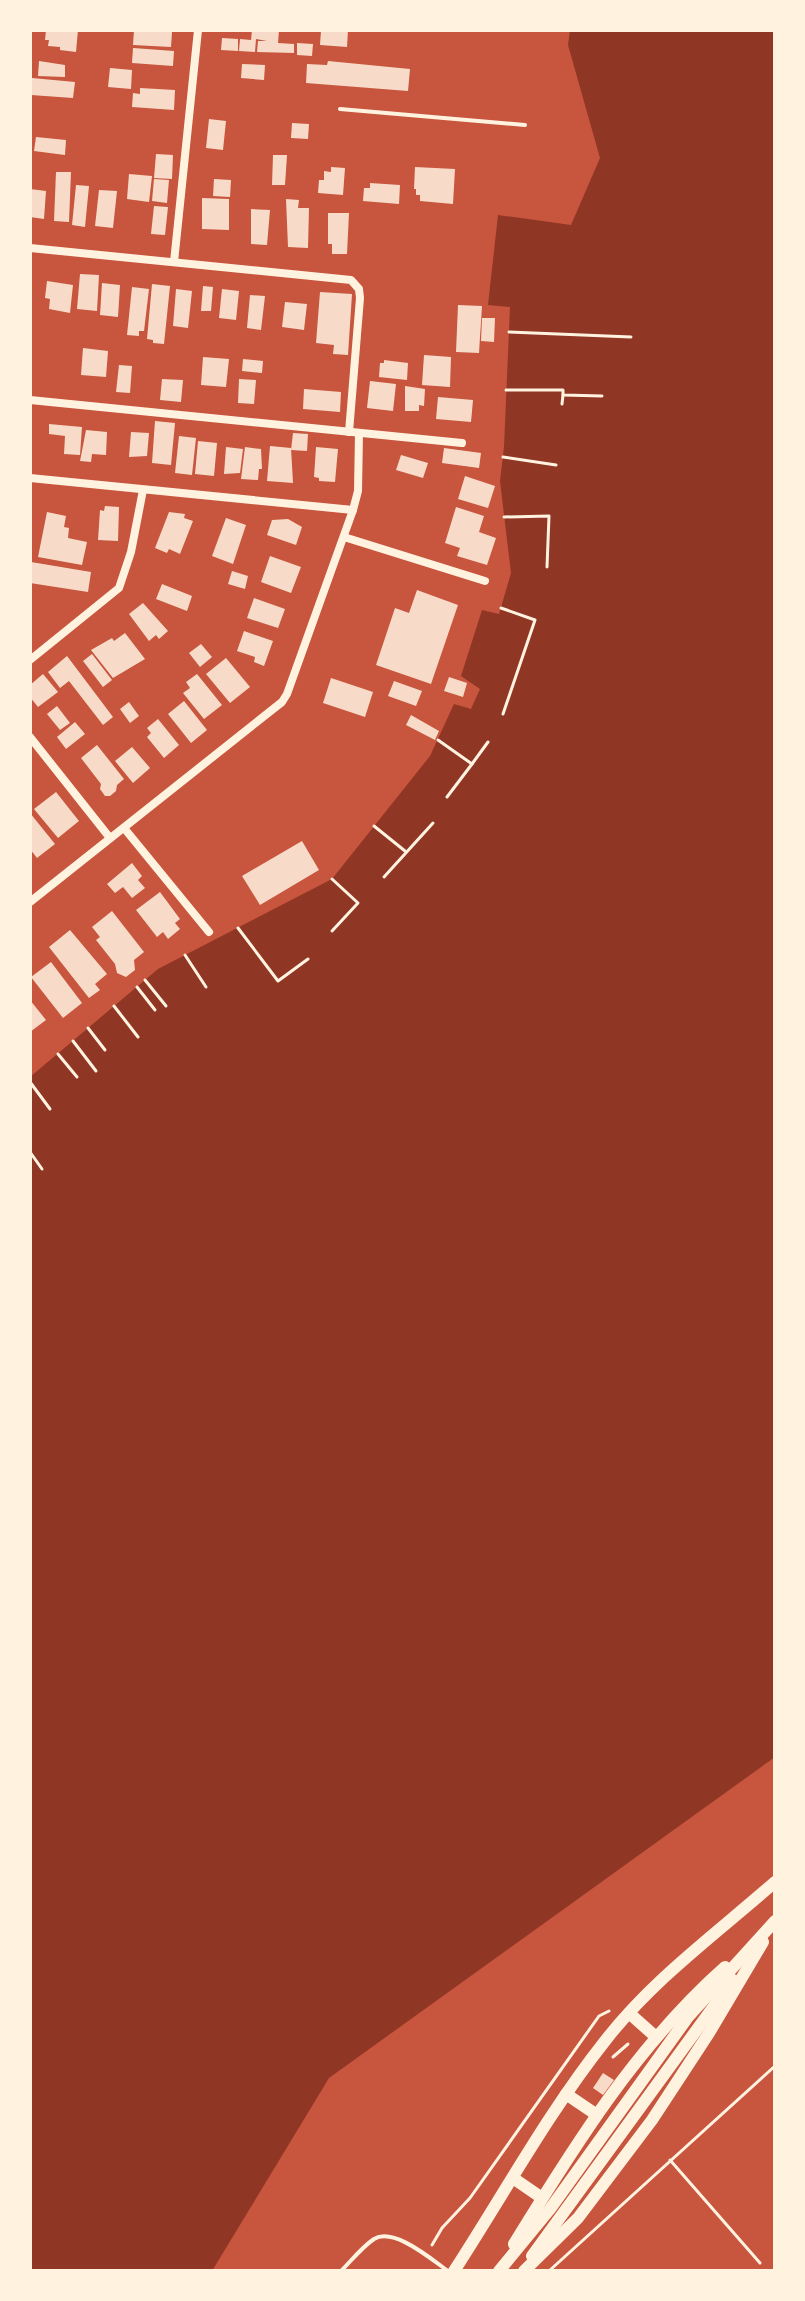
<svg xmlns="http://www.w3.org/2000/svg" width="805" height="2301" font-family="'Alegreya Sans',sans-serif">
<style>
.water{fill:#8f3625}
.building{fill:#f7dbc8}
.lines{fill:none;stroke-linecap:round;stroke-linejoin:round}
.path{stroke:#fff3e0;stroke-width:3}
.service{stroke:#fff3e0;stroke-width:4}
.minor{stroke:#fff3e0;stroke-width:8}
.primary{stroke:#fff3e0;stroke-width:12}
</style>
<rect width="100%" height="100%" fill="#c8553d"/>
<polygon class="water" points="570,30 775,30 775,1757 329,2078 212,2271 30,2271 30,1077 158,969 332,879 430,756 454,704 471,709 480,689 461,676 482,610 499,614 511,573 500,481 504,447 510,307 488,305 498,215 571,225 600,158 568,45"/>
<g class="building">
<polygon points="46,30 78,30 76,52 60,50 60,47 48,46 49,40 45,40"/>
<polygon points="134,30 172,32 171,47 133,45"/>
<polygon points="252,30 279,30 278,43 294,44 294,53 257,52 258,41 267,41 256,39 255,52 239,51 240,39 251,40"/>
<polygon points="321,30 348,30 347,47 320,45"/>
<polygon points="222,38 238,39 238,51 221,50"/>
<polygon points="297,43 313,44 312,56 297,55"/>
<polygon points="133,48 174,51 173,66 132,63"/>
<polygon points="39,61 65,65 65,77 38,76"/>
<polygon points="328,61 410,69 408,91 306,83 307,64 327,65"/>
<polygon points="242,64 265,65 264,80 241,78"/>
<polygon points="110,68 132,70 131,89 108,87"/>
<polygon points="32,78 75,82 73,98 31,95"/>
<polygon points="140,88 175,90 174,110 132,107 133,93 140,94"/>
<polygon points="209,119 226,121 223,150 206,148"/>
<polygon points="292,123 309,124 308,139 291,138"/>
<polygon points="36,137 66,140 65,155 34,151"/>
<polygon points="156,154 173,155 172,179 154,178"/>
<polygon points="273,155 287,155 285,185 272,185"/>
<polygon points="331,167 345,168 343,195 318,193 319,180 324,180 324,171 331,172"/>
<polygon points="415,167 455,169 453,204 420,201 420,195 416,195 416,189 414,189"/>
<polygon points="56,172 71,172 69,222 54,221"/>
<polygon points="129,174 152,176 149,202 127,199"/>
<polygon points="154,179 169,180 167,203 152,201"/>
<polygon points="214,179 231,180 230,197 213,196"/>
<polygon points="370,183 400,185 399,204 363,201 364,188 370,188"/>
<polygon points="76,185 89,186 85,227 72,225"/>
<polygon points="30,189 46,191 44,219 30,217"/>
<polygon points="99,190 117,191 113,228 95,226"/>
<polygon points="202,198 229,199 229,230 202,229"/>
<polygon points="286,199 299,200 298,208 309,208 308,248 288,247"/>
<polygon points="154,206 168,207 165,235 151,234"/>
<polygon points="251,209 270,210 267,245 251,244"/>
<polygon points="328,213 349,213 347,254 332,254 332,244 328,244"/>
<polygon points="80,274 99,275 97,311 77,309"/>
<polygon points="47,281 73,285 70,313 49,309 50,299 45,298"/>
<polygon points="102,283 120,285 118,317 100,315"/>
<polygon points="152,284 170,286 164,344 153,343 153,340 147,339"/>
<polygon points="203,286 213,287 211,311 201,311"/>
<polygon points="132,287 149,289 144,331 139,331 139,336 127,335"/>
<polygon points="176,289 192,291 188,328 173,326"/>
<polygon points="222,289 239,291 236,320 219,318"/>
<polygon points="320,292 352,294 348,355 333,354 334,345 316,343"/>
<polygon points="250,295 265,296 261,330 247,328"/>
<polygon points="285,302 307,304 304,330 282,327"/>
<polygon points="458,305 482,306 479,353 456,352"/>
<polygon points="482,318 495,318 494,342 481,341"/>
<polygon points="83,348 108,351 106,377 81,375"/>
<polygon points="424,355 451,357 450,387 422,385"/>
<polygon points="203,357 229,359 226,387 201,385"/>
<polygon points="243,359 263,361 262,373 242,371"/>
<polygon points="384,360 408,363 407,380 379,377 380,363 384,363"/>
<polygon points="119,365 132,366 130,393 116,392"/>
<polygon points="162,379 183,380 181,402 160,400"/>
<polygon points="239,379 256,380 254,404 238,403"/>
<polygon points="370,381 396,384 393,411 367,408"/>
<polygon points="405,386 425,389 424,406 419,405 419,411 405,411"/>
<polygon points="304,389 341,392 340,412 303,409"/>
<polygon points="438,397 473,400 471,422 436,419"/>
<polygon points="155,421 175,423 171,465 152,463"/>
<polygon points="49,424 82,427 80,455 64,454 65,436 49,434"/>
<polygon points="86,430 107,432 106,455 92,454 91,462 80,461"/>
<polygon points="131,432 149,433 147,456 129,457"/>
<polygon points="293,433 308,434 307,451 291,450"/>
<polygon points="179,436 196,438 192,475 175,473"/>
<polygon points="198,441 217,443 214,476 195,474"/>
<polygon points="270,446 291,448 293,483 267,481"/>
<polygon points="226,447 243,449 240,473 224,474"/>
<polygon points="245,447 261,449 262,469 259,469 258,480 241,479"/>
<polygon points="316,447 338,449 335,482 319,481 319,478 314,477"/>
<polygon points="444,448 481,453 479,468 442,463"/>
<polygon points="401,455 428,463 423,478 396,470"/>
<polygon points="465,476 495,486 488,508 458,499"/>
<polygon points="105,506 119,507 118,541 98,540 100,510 104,511"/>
<polygon points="456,507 484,516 479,532 496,538 487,565 457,556 460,548 445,543"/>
<polygon points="47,512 66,516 64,527 69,528 68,538 87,542 82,565 38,557"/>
<polygon points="169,512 185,514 184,518 193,521 180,554 169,549 167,553 155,548"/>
<polygon points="226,518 246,525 233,564 212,556"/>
<polygon points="288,519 302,527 296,545 267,535 272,520"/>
<polygon points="270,556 301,567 291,593 261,582"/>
<polygon points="31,562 91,572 88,592 30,583"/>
<polygon points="232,571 248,576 245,589 228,584"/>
<polygon points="162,584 192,596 187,611 156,599"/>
<polygon points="417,590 458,605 431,684 376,665 395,608 409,613"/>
<polygon points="254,598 285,609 278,628 247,618"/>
<polygon points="143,603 168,631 159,639 156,635 149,641 129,614"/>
<polygon points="244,631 273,641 264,666 254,662 255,657 237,651"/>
<polygon points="125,633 145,659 113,678 91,650 112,638 114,641"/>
<polygon points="201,644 212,657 200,667 189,653"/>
<polygon points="92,654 112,680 103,687 83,661"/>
<polygon points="67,656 113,717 103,725 69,681 60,688 48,672"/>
<polygon points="226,658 250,687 230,703 206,674"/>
<polygon points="43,674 58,692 38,707 30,697 30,685"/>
<polygon points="197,674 222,705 204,719 183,693 190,688 186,682"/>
<polygon points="449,677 467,683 463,697 444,691"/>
<polygon points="331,678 373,692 365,717 323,703"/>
<polygon points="394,681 422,691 416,706 388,696"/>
<polygon points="184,701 207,730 191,743 168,714"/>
<polygon points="129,702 139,716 130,723 120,709"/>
<polygon points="57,706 70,723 60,730 47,714"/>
<polygon points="411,715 439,731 435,740 406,725"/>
<polygon points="158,719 179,745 164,758 147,737 151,733 147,728"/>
<polygon points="75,722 85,734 66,749 57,737"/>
<polygon points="97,745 124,779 117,785 116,791 110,796 105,796 100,789 101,784 81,758"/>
<polygon points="132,747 150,768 133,783 115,761"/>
<polygon points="56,792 79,821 58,838 34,809"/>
<polygon points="30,813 55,844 37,858 30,849"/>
<polygon points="302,841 319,870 260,905 242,876"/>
<polygon points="132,863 142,876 138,880 145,888 132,898 123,887 115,893 107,884"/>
<polygon points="160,892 180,919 175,923 180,929 168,939 163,932 157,937 136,910"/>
<polygon points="112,911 144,952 134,960 135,970 126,977 117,973 115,964 96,940 100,937 92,927"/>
<polygon points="70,930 107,974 95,984 100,990 89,998 49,947"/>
<polygon points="51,962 82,1003 63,1018 31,977"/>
<polygon points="30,1000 46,1020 30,1032"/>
<polygon points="603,2073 614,2080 603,2095 593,2088"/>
</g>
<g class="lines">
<g class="path">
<polyline points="509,332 631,337"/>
<polyline points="506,390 563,390 563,395 602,396"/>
<polyline points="562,404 563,395"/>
<polyline points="503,457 556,465"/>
<polyline points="504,517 549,516 547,567"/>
<polyline points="501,608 535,620 503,714"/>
<polyline points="438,740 472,764 447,797"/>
<polyline points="472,764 488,742"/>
<polyline points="374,826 405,851"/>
<polyline points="384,877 433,823"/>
<polyline points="238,928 278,981 308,959"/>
<polyline points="332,931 358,903 332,879"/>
<polyline points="185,955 206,987"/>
<polyline points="145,980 166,1006"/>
<polyline points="137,987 155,1010"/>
<polyline points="114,1006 138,1037"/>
<polyline points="88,1028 105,1050"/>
<polyline points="73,1041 96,1071"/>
<polyline points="58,1054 77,1077"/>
<polyline points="30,1082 50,1109"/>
<polyline points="30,1152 42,1169"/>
<polyline points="613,2057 628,2044"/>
<polyline points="670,2160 760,2263"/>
<polyline points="432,2245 442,2228 470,2198 599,2016 609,2011"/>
<polyline points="549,2271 775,2066"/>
</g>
<g class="service">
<polyline points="340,109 525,125"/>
<path d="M341 2271C351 2261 362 2247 374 2239 394 2227 431 2259 448 2271"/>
</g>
<g class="minor">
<polyline points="30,248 351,280 359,289 360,298 349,432"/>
<polyline points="174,262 198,30"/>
<polyline points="30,400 462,443"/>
<polyline points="30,478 353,510"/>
<polyline points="344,537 485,581"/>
<polyline points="30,660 119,588 131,552 143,490"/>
<polyline points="30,737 110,838"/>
<polyline points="124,828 209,932"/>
<polyline points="30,902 282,702 287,694 353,510 358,491 359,433"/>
</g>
<g class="primary">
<polyline points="629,2013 656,2037"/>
<polyline points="566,2094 597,2115"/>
<polyline points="513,2178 542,2198"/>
<path d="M514 2244C575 2145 637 2045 725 1967"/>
<polyline points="532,2256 733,1980"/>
<path d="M454 2271C504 2194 548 2113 605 2041 652 1980 717 1933 775 1882"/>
<polyline points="499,2271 550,2209 688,2017 775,1921"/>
<polyline points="524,2271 578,2218 652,2120 709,2033 763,1942"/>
</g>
</g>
<rect width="805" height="2301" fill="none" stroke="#fff3e0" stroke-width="64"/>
</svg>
